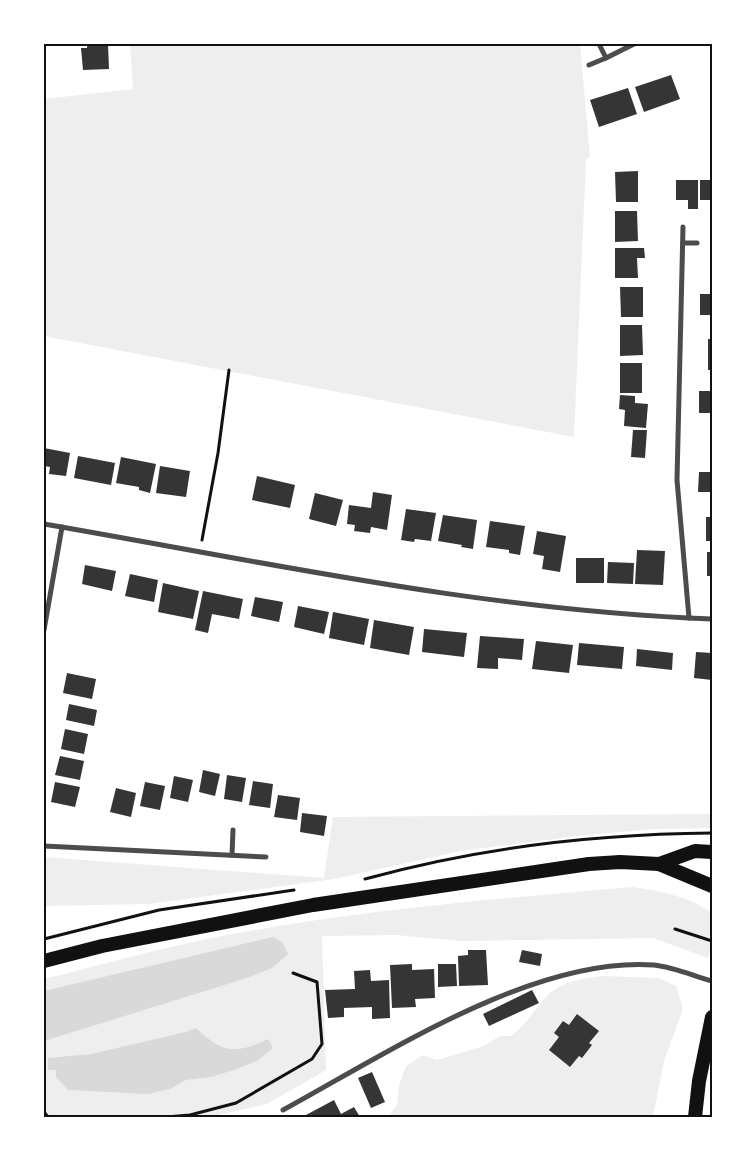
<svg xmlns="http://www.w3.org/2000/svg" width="756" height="1161" font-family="'Fira Sans Condensed',sans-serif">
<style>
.green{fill:#eee}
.water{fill:#d9d9d9}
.building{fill:#353535}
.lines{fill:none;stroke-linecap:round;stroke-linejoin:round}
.path{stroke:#111;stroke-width:3}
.minor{stroke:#4c4c4c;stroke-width:5}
.trunk{stroke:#111;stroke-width:14}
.neatline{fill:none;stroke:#111;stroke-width:2}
</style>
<rect width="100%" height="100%" fill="#fff"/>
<g class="green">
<polygon points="130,44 580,44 590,157 586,159 574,437 44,336 44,99 133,89"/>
<polygon points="712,814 712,828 653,829 578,836 461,851 334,879 149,904 44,906 44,857 324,878 333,817"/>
<path d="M632 887C661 891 688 896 712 913V947L708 958 653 938 460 941 396 935 322 936 326 1070 267 1104 209 1117H44V979C101 965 158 949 216 937 353 911 493 899 632 887Z"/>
<path d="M603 976 659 978 676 986 683 1009 664 1061 653 1117H388L397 1105 399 1085 406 1066 423 1055 437 1060 484 1046 500 1036H511C529 1023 540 1000 554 990 569 980 586 978 603 976Z"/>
</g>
<g class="water">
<polygon points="273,937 282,942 288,954 272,968 247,978 44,1041 44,991"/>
<path d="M196 1028C222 1053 235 1055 268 1039L273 1048 257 1061 234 1070 211 1077 186 1080 170 1089 148 1094 68 1090 56 1077V1070H48V1058L91 1054 186 1032Z"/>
</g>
<g class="building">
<polygon points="87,44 108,44 109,69 83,70 81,48 87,48"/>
<polygon points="671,75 680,99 644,112 635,87"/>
<polygon points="628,88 637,114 599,127 590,100"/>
<polygon points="638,171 638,202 616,202 615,172"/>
<polygon points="676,180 698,180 698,209 688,209 688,200 676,200"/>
<rect x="700" y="180" width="12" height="20"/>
<polygon points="615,211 637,211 638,241 615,242"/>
<polygon points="615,248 644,248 645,258 637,258 638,278 615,278"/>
<polygon points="620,287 643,287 643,317 621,317"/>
<rect x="700" y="294" width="12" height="21"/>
<polygon points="620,325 642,325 643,355 620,356"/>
<rect x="708" y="339" width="4" height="31"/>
<rect x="620" y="363" width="22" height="30"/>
<rect x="699" y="391" width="13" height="22"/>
<polygon points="620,395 635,396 635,403 648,404 646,428 624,426 625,410 619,409"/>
<polygon points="633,430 647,430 645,458 631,457"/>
<polygon points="44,448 70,453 66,476 49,474 50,467 44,466"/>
<polygon points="78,456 115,463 111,485 74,478"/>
<polygon points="121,457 156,464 150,493 139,490 139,487 116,483"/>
<polygon points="160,466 190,471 186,497 156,493"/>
<polygon points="699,472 712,472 712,492 698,492"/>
<polygon points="257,476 295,485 290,508 252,500"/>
<polygon points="373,492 392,495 387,530 371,527 370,533 354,531 355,525 347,524 349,505 371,508"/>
<polygon points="315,493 343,500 336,526 309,519"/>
<polygon points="406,509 436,513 431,541 415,539 414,542 401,540"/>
<polygon points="443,515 477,520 473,549 461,547 462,545 438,541"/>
<rect x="706" y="517" width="6" height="24"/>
<polygon points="490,521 525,526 520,555 509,553 509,550 486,547"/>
<polygon points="537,531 566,536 560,572 542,569 544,556 533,554"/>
<polygon points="637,550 665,551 663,585 635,584"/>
<rect x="707" y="552" width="5" height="24"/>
<rect x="576" y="558" width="28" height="25"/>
<polygon points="608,562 634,563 633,584 607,583"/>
<polygon points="85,565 116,571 112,591 82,584"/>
<polygon points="130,574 158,580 154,602 125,596"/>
<polygon points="163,583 199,591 193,619 158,612"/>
<polygon points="203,591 243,599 239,619 212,614 208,633 195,630"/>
<polygon points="255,597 283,602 279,622 251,616"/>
<polygon points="298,606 329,612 324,634 294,627"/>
<polygon points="333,612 369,619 364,645 329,638"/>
<polygon points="374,620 414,627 409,655 370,648"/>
<polygon points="424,629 467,633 464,657 422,652"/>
<polygon points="480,636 524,639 522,660 498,658 498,669 477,668"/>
<polygon points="536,641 573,645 569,673 532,669"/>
<polygon points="579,643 624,647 622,669 577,665"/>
<polygon points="637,649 673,653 672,670 636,666"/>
<polygon points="696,652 712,653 712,680 694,678"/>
<polygon points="67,673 96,679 92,699 63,693"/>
<polygon points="69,704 97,710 94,726 66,720"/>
<polygon points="65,729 88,734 84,754 61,749"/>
<polygon points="60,756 84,761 80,780 55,775"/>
<polygon points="203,770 220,774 215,796 199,792"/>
<polygon points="227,775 246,778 242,802 224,799"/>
<polygon points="174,776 193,780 188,802 170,798"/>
<polygon points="253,781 273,784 270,808 249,805"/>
<polygon points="55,782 80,787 75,807 51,802"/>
<polygon points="145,782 165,786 160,810 140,806"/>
<polygon points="116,788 136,793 131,817 110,812"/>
<polygon points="278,795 300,798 297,820 274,817"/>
<polygon points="302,813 327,816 324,836 300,832"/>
<polygon points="468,950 486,950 488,985 459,986 458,956 468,955"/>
<polygon points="522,950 542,954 540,966 519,962"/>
<polygon points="412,964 412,970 434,969 435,998 415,999 416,1007 392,1008 390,965"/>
<polygon points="438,964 456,964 457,986 438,987"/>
<polygon points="370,970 371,981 389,980 390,1018 372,1019 372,1007 344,1008 344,1017 328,1018 325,990 355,989 354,971"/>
<polygon points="532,990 539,1003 489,1026 483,1014"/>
<polygon points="577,1014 599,1031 589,1043 592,1045 582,1058 579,1056 570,1067 549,1050 559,1037 554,1033 563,1021 569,1025"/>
<polygon points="372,1072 385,1102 371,1108 358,1078"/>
<polygon points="334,1100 341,1114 354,1107 360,1117 307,1117 306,1115"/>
</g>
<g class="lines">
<g class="path">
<polyline points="202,540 218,453 229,370"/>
<path d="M365 879C477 848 596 834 712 833"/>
<polyline points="675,929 712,941"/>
<polyline points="44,939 159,910 294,890"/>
<polyline points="44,1112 48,1117"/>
<polyline points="166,1117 190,1115 236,1103 312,1059 322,1044 317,982 293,973"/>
</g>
<g class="minor">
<polyline points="599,44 606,58 634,44"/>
<polyline points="589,65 606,58"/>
<polyline points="683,227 677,480 689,618"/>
<polyline points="683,243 697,243"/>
<path d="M44 524C265 562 487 611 712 619"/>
<polyline points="44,630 62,527"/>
<polyline points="44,846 266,857"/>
<polyline points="232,855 233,830"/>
<path d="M283 1110C386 1054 534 956 654 965 673 967 694 976 712 981"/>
</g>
<g class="trunk">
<polyline points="659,864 695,851 712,852"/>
<polyline points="44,961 102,946 313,905 589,864 620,862 659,864 712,886"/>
<polyline points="695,1117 699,1081 712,1017"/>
</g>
</g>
<rect width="756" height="1161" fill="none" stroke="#ffffff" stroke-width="90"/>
<rect x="45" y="45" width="666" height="1071" class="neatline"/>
</svg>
